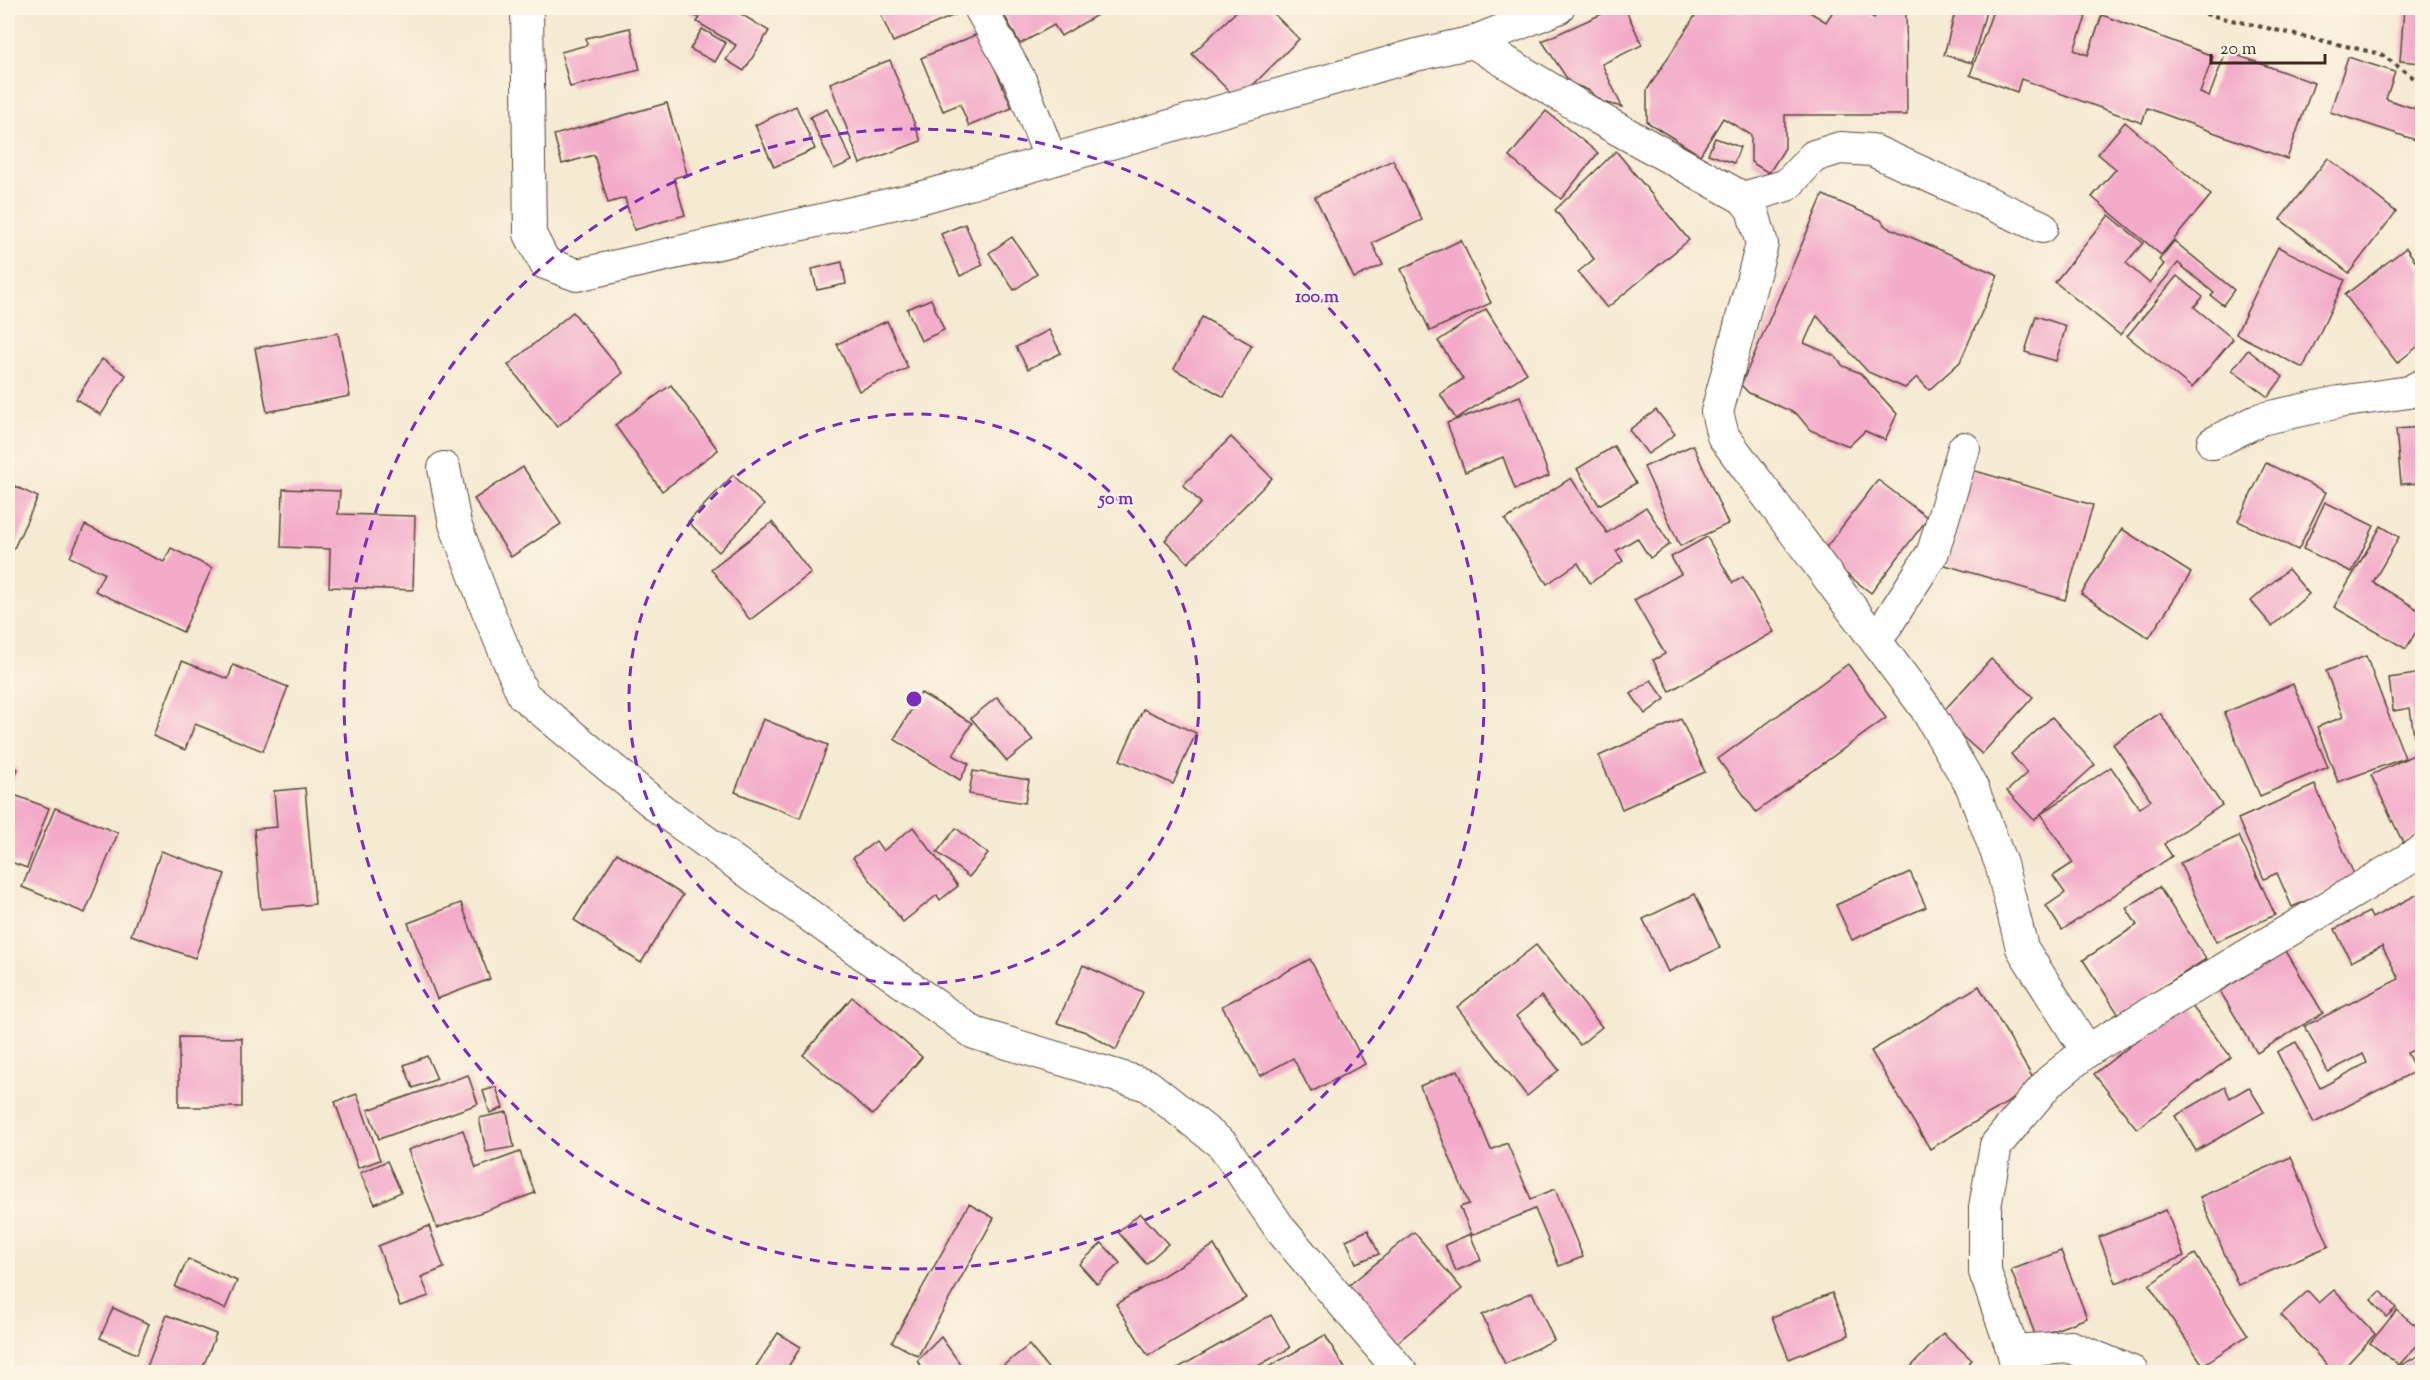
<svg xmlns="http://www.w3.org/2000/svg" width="2430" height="1380" font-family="'Sorts Mill Goudy',serif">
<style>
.building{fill:#f3abc9}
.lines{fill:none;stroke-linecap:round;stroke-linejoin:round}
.minor-casing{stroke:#574739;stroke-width:34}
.path{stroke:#574739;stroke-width:4;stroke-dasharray:4.5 4.5;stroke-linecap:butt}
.minor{stroke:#fff;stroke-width:32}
.ring{fill:none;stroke:#7b2cbf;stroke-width:3;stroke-dasharray:10 8}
.centre{fill:#7b2cbf;stroke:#fcf5e5;stroke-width:3}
.ring-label{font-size:18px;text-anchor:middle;font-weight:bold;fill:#7b2cbf;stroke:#fcf5e5;stroke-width:4.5;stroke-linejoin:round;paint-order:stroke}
</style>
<rect width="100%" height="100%" fill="#fcf5e5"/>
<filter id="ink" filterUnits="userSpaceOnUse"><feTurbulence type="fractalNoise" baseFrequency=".0167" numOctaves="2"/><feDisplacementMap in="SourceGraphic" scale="12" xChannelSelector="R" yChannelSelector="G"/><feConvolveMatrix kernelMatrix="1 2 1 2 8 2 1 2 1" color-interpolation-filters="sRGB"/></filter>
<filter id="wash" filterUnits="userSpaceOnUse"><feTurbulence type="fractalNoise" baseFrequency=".008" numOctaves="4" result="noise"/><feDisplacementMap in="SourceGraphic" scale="24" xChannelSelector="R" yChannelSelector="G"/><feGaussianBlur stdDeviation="1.35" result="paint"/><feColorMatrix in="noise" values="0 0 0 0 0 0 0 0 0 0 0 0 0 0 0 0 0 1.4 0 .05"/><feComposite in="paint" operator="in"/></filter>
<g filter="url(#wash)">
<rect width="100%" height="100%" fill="#f5ead2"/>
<g id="blocks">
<g class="building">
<polygon points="672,8 702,8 698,17"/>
<polygon points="706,8 731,8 769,31 744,71 726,60 736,45 697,22"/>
<polygon points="878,8 962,8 964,11 893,42"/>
<polygon points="1004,8 1092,8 1097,15 1061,36 1054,25 1020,44 1001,9"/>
<polygon points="1240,8 1268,8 1299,39 1238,100 1192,54"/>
<polygon points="1615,8 1625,8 1642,45 1602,64 1622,107 1603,102 1588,90 1570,83 1542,41"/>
<polygon points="1700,8 1726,8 1729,10 1731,8 1803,8 1826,22 1835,8 1858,8 1874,18 1880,8 1906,8 1907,115 1785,115 1785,148 1769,173 1751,162 1751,135 1723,118 1700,155 1647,122 1647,90"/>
<polygon points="1956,8 1987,8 1972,63 1944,55"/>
<polygon points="1994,8 2059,8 2086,17 2074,50 2088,55 2102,15 2213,56 2200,93 2209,97 2226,51 2314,83 2287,159 2147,108 2142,123 2021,79 2017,92 1970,75"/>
<polygon points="2404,8 2422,8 2422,63 2400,61"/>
<polygon points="630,28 640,70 570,87 561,52 587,45 586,38"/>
<polygon points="702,29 726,43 715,62 690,49"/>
<polygon points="980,33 1012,108 969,126 960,104 943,111 921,58"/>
<polygon points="2348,57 2395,72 2386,99 2422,111 2422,142 2330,112"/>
<polygon points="890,60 921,141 860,164 830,83"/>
<polygon points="667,103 687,174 674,178 685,215 634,230 625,198 608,203 594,155 562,164 554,135"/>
<polygon points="796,106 815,149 774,167 755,125"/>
<polygon points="827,109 852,161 834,169 810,117"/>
<polygon points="1546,111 1598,153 1561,199 1509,157"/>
<polygon points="2125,122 2211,195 2161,255 2092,197 2116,169 2098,154"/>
<polygon points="1715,138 1740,147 1734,163 1708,154"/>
<polygon points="1616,151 1689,240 1607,308 1578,272 1594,259 1555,210"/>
<polygon points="2328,158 2396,212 2349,273 2280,219"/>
<polygon points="1393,160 1422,220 1372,243 1383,265 1354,278 1315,197"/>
<polygon points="1823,195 1881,220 1885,226 1998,275 1960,362 1929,390 1917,377 1905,388 1868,372 1817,316 1815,319 1804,343 1835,356 1843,366 1860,373 1897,414 1885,440 1865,431 1849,446 1810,430 1797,414 1749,393 1741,385"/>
<polygon points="2109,215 2143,243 2126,263 2149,283 2164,264 2159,260 2174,241 2234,290 2223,305 2211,296 2214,293 2178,263 2120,335 2055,282"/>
<polygon points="965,224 983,265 960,276 941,234"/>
<polygon points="1012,237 1037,274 1014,290 989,253"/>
<polygon points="1461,240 1491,303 1430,331 1401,269"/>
<polygon points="2278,247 2345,280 2303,368 2236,334"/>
<polygon points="2406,248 2422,270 2422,343 2397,363 2345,295"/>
<polygon points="842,262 846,284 817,290 812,269"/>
<polygon points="2177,276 2203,297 2194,307 2233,339 2192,388 2127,336"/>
<polygon points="931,299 944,330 921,341 907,309"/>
<polygon points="1486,309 1527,373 1456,419 1440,394 1463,379 1438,341"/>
<polygon points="573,312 623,373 557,427 508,365"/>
<polygon points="2036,316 2066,326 2056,361 2025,352"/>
<polygon points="1202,317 1252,345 1224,397 1174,369"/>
<polygon points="887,321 908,368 859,391 837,344"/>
<polygon points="1049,330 1061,353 1028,369 1016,347"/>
<polygon points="338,333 350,396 267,412 255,348"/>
<polygon points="2248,350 2283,377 2268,397 2232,370"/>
<polygon points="102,359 126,375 101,415 76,399"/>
<polygon points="671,385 718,450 662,491 615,425"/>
<polygon points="1520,396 1549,476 1515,489 1503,457 1465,472 1447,423"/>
<polygon points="1656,410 1675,434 1648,454 1629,430"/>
<polygon points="2422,427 2422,483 2401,484 2396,429"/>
<polygon points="1231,437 1272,478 1188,563 1165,540 1201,503 1183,485"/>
<polygon points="1693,445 1728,524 1680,546 1644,467"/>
<polygon points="1614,446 1636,483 1599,505 1577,469"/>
<polygon points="2266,463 2326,492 2298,550 2238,521"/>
<polygon points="523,467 561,524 511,557 474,499"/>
<polygon points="1972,470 2093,505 2065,600 1945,565"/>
<polygon points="733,475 764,505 719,552 688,522"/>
<polygon points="1571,478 1607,533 1646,507 1670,544 1650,558 1637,538 1616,551 1623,561 1590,583 1578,563 1547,584 1505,520"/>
<polygon points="1878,480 1928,518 1871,593 1821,554"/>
<polygon points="12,485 38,497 8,561 8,494"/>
<polygon points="283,489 340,491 338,514 415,516 413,590 329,587 330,549 281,547"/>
<polygon points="2325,502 2374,526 2352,572 2303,549"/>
<polygon points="772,522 811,573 750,620 711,569"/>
<polygon points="85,525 164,562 171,548 212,568 183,632 95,591 104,573 70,557"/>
<polygon points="2381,526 2399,537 2373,582 2422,612 2422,621 2406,649 2334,607"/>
<polygon points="2122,529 2191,573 2149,638 2081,594"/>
<polygon points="1707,537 1733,583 1743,577 1774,632 1670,691 1653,660 1665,654 1634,600 1681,574 1671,557"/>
<polygon points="2288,569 2309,594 2272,626 2251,601"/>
<polygon points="2366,656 2405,758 2338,782 2317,727 2343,717 2326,671"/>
<polygon points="1991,659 2033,697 1982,754 1939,716"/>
<polygon points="182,661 228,679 233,665 288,687 263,751 195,724 185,750 153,736"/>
<polygon points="1848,664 1886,718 1756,812 1718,759"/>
<polygon points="2422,673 2422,742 2415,743 2410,708 2393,711 2389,678"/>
<polygon points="1651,680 1665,699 1645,714 1631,694"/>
<polygon points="2293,684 2328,767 2260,796 2224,713"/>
<polygon points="921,693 972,723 953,755 969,764 960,780 894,739"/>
<polygon points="997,697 1033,740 1007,761 971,718"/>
<polygon points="1143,709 1196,733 1173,784 1120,760"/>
<polygon points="2160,713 2222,805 2164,844 2172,856 2062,930 2046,906 2065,893 2053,876 2073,863 2041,814 2111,767 2139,808 2151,800 2113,744"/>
<polygon points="2052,717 2095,765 2034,820 2007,791 2027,773 2011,754"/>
<polygon points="763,719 828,745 800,818 735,792"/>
<polygon points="1681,719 1705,772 1622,809 1599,756"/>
<polygon points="2422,751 2422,834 2403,843 2371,775"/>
<polygon points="8,765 18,769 9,793 49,808 27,868 8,861"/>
<polygon points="973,771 1029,780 1025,803 969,794"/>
<polygon points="2315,785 2356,879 2292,907 2277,873 2264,879 2238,819"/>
<polygon points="305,788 315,904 261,909 254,829 277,827 274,791"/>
<polygon points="55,808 118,833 85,913 22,887"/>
<polygon points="913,827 958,886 940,900 937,895 903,922 853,858 876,841 883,851"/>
<polygon points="956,828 988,854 969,877 937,852"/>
<polygon points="2239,836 2275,915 2216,942 2180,863"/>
<polygon points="161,851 225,874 195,958 131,935"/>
<polygon points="617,853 683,895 641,963 574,920"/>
<polygon points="1910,872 1926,907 1852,940 1836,905"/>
<polygon points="2159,887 2206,959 2119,1015 2083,960 2137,925 2126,908"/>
<polygon points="2422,892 2422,1046 2407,1053 2416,1071 2314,1123 2277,1052 2296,1042 2320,1088 2367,1063 2363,1054 2328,1072 2305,1026 2399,979 2382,946 2351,962 2335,929 2369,912 2372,918"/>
<polygon points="1695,894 1720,948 1668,972 1643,919"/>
<polygon points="461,903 490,979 437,999 408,923"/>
<polygon points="1536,945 1602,1027 1580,1045 1541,996 1516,1016 1559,1070 1527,1096 1457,1007"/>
<polygon points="2286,951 2323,1013 2257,1053 2220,991"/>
<polygon points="1310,959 1365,1064 1311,1092 1293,1058 1260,1076 1222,1006"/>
<polygon points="1083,965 1143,992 1116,1050 1086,1032 1057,1023"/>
<polygon points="1979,986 2037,1085 1930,1149 1871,1051"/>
<polygon points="852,997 922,1057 873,1115 803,1055"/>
<polygon points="2188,1001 2231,1057 2137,1129 2094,1074"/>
<polygon points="179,1037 242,1038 242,1107 179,1107"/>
<polygon points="427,1056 437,1079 413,1088 404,1065"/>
<polygon points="1458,1070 1491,1150 1507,1143 1531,1199 1555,1189 1583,1257 1559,1266 1535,1209 1472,1235 1460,1207 1469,1204 1420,1086"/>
<polygon points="468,1075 478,1104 379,1139 368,1110"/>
<polygon points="496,1087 503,1108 490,1113 483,1091"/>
<polygon points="2225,1087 2230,1098 2249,1087 2264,1112 2196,1151 2175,1116"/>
<polygon points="357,1094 380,1160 358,1168 335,1102"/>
<polygon points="507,1112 514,1147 486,1152 479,1118"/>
<polygon points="463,1130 476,1168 520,1152 535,1193 437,1228 408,1150"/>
<polygon points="2291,1157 2329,1246 2238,1285 2200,1197"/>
<polygon points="387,1161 401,1192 375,1204 360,1173"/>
<polygon points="969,1204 994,1218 918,1356 892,1342"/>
<polygon points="2166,1210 2184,1256 2116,1283 2099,1237"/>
<polygon points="1140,1213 1168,1244 1146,1264 1118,1232"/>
<polygon points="429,1226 444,1268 421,1277 429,1296 400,1306 378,1246"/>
<polygon points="1368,1230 1379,1254 1356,1263 1346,1240"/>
<polygon points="1414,1232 1462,1289 1394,1345 1347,1287"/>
<polygon points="1470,1234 1481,1260 1456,1271 1445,1245"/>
<polygon points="1102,1243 1120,1263 1097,1284 1079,1264"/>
<polygon points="1214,1245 1246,1298 1148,1356 1116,1304"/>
<polygon points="2061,1251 2087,1318 2036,1337 2011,1270"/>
<polygon points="2195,1254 2248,1335 2203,1365 2149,1285"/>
<polygon points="188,1259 237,1281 225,1309 175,1287"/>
<polygon points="2334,1290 2375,1334 2340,1372 2333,1372 2281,1315 2308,1291 2319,1303"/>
<polygon points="2381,1291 2396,1308 2386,1317 2371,1300"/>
<polygon points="1532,1292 1554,1340 1505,1364 1482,1315"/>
<polygon points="1832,1293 1849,1335 1789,1359 1772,1317"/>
<polygon points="113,1308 149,1324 137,1354 100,1338"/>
<polygon points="2397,1310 2422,1331 2422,1340 2399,1365 2370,1343"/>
<polygon points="167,1315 216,1334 201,1372 145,1372"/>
<polygon points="1271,1315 1290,1348 1247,1372 1171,1372"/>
<polygon points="778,1333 801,1347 789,1365 800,1372 755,1372 753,1371"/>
<polygon points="1943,1333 1972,1360 1960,1372 1906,1372"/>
<polygon points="1325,1335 1347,1372 1258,1372 1270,1366"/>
<polygon points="941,1337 966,1372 926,1372 917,1361"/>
<polygon points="1029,1345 1051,1372 995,1372"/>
<polygon points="2422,1354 2422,1372 2388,1372"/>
</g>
</g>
</g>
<g filter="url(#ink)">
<use href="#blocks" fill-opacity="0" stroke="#574739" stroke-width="1.5"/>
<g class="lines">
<defs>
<g id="minor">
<polyline points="527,8 530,234 545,263 577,275 927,196 1416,55 1473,42 1558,8"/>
<polyline points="980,8 1020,80 1051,160"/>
<polyline points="1473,42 1598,118 1743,198 1752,209 1762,244 1717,412 1723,436 1925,707 1972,787 2001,864 2022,948 2087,1051"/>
<polyline points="1743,198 1787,185 1814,156 1840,148 1872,150 2042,227"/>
<polyline points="2213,443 2261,419 2339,402 2409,392 2422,385"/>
<polyline points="444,468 455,524 488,611 523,695 663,811 974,1033 1147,1085 1223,1145 1281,1230 1401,1372"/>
<polyline points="1877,640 1933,552 1964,448"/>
<polyline points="2013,1351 2071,1347 2132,1372"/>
<polyline points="2018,1372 2013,1351 1985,1272 1985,1207 1996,1145 2049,1082 2087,1051 2422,851"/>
</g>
</defs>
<use href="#minor" class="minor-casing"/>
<polyline class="path" points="2179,8 2381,54 2422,84"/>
<use href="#minor" class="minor"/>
</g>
</g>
<g class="ring">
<circle cx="914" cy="699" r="285"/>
<circle cx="914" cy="699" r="570"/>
</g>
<circle cx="914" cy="699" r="9" class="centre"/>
<g class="ring-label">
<text x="1317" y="302">100 m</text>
<text x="1116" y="504">50 m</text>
</g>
<rect width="2430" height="1380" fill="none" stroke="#fcf5e5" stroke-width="30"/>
<path d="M2211 54v9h114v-9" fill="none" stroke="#3b2a1e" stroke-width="3"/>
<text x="2220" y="54" font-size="18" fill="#3b2a1e" stroke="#fcf5e5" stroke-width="4.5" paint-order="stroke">20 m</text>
</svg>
